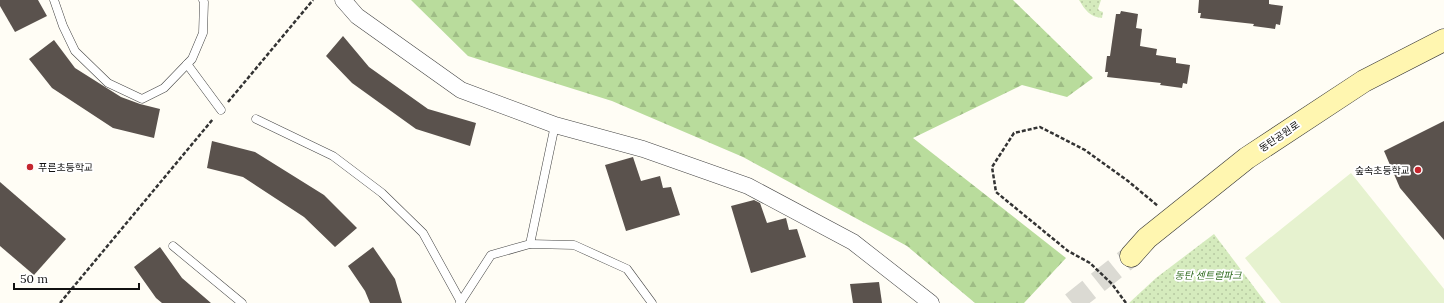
<svg xmlns="http://www.w3.org/2000/svg" width="1444" height="303" font-family="Lora,'Noto Sans KR',serif">
<style>
.grass{fill:url(#grass-dots)}
.forest{fill:url(#forest-firs)}
.pitch{fill:#e6f2cf}
.building{fill:#5a524d}
.lines{fill:none;stroke-linecap:round;stroke-linejoin:round}
.secondary-tunnel{stroke:#dbdad3;stroke-width:22;stroke-dasharray:22 11;stroke-linecap:butt}
.lane-casing{stroke:#444;stroke-width:9}
.street-casing{stroke:#444;stroke-width:17}
.secondary-casing{stroke:#333;stroke-width:23}
.path{stroke:#333;stroke-width:2.5;stroke-dasharray:4 2;stroke-linecap:butt}
.lane{stroke:#fff;stroke-width:8}
.street{stroke:#fff;stroke-width:16}
.secondary{stroke:#fff6b0;stroke-width:22}
.poi-dot{fill:#c4262e;stroke:#fff;stroke-width:1.5}
.labels{text-anchor:middle;stroke-width:4;stroke-linejoin:round;paint-order:stroke}
.street-label{font-size:10px;fill:#111;stroke:#fff}
.poi-label{font-size:10px;fill:#111;stroke:#fff;text-anchor:start}
.park-label{font-size:10px;font-style:italic;fill:#2f6b1f;stroke:#fff}
</style>
<defs>
<pattern id="grass-dots" width="8" height="8" patternUnits="userSpaceOnUse"><rect width="8" height="8" fill="#d5ebbd"/><path d="M2 2h.1M6 6h.1" fill="none" stroke="#b6c8a1" stroke-width="1.8" stroke-linecap="round"/></pattern>
<pattern id="forest-firs" width="22" height="20" patternUnits="userSpaceOnUse"><rect width="22" height="20" fill="#b9dc9c"/><path d="M5 1l3.5 6h-7zM16 11l3.5 6h-7z" fill="#9ebc85"/></pattern>
</defs>
<rect width="100%" height="100%" fill="#fffdf5"/>
<g class="grass">
<path d="M1079 0H1101L1098 9 1100 11 1103 12 1102 18C1090 17 1085 10 1079 0Z"/>
<polygon points="1214,234 1266,303 1129,303 1156,278"/>
</g>
<polygon class="forest" points="411,0 1013,0 1093,78 1067,97 1022,85 913,138 1066,258 1024,303 975,303 907,246 743,157 612,101 468,56"/>
<polygon class="pitch" points="1351,173 1444,289 1444,303 1281,303 1245,258"/>
<g class="building">
<polygon points="0,0 38,0 47,16 15,32 0,6"/>
<polygon points="1199,0 1269,0 1269,4 1283,6 1280,25 1276,24 1275,29 1253,26 1254,24 1200,18 1201,13 1198,13"/>
<polygon points="1121,11 1138,14 1136,28 1142,29 1140,46 1157,49 1156,55 1176,58 1176,63 1190,65 1187,84 1183,83 1182,88 1160,85 1161,83 1107,77 1108,72 1105,72 1107,56 1110,56 1116,14 1120,14"/>
<polygon points="343,36 369,67 428,109 476,123 470,146 416,129 352,83 326,56"/>
<polygon points="54,40 75,68 121,97 140,104 160,109 154,138 113,128 52,88 29,59"/>
<polygon points="1444,121 1444,240 1400,188 1384,151"/>
<polygon points="212,141 255,152 324,195 357,228 335,247 304,217 243,177 207,168"/>
<polygon points="633,157 641,181 660,176 663,188 671,187 680,215 626,231 605,165"/>
<polygon points="0,182 66,239 34,275 0,246"/>
<polygon points="754,200 760,203 767,223 786,218 789,230 797,229 806,257 751,273 731,206"/>
<polygon points="160,247 182,278 211,303 162,303 156,298 134,267"/>
<polygon points="373,247 395,279 402,303 370,303 365,291 348,266"/>
<polygon points="879,282 882,303 853,303 850,284"/>
</g>
<g class="lines">
<polyline class="secondary-tunnel" points="1072,303 1131,256"/>
<defs>
<g id="lane">
<polyline points="54,0 63,26 75,51 108,83 142,99 164,88 192,59 203,33 204,2 203,0"/>
<polyline points="187,64 221,110"/>
<polyline points="256,119 333,156 382,193 423,233 461,302"/>
<polyline points="530,244 555,125"/>
<polyline points="173,246 242,303"/>
<polyline points="460,303 491,255 530,244 574,245 627,269 652,303"/>
</g>
<polyline id="street" points="343,0 357,16 461,90 555,125 643,149 748,186 853,242 931,303"/>
<polyline id="secondary" points="1131,256 1147,238 1247,158 1364,81 1444,40"/>
</defs>
<use href="#lane" class="lane-casing"/>
<use href="#street" class="street-casing"/>
<use href="#secondary" class="secondary-casing"/>
<g class="path">
<polyline points="228,102 313,0"/>
<polyline points="60,303 213,119"/>
<polyline points="1126,303 1112,284 1090,263 1068,251 996,192 992,167 1014,133 1040,127 1085,150 1128,181 1158,206"/>
</g>
<use href="#lane" class="lane"/>
<use href="#street" class="street"/>
<use href="#secondary" class="secondary"/>
</g>
<g class="poi-dot">
<circle cx="30" cy="167" r="4"/>
<circle cx="1418" cy="170" r="4"/>
</g>
<g class="labels">
<g class="street-label">
<text transform="translate(1279 136) rotate(-34)" y="4">동탄공원로</text>
</g>
<g class="poi-label">
<text x="38" y="171">푸른초등학교</text>
<text x="1410" y="174" text-anchor="end">숲속초등학교</text>
</g>
<g class="park-label">
<text x="1208" y="279">동탄 센트럴파크</text>
</g>
</g>
<path d="M14 283v6h125v-6" fill="none" stroke="#111111" stroke-width="2"/>
<text x="20" y="283" font-size="12" fill="#111111" stroke="#ffffff" stroke-width="3" paint-order="stroke">50 m</text>
</svg>
